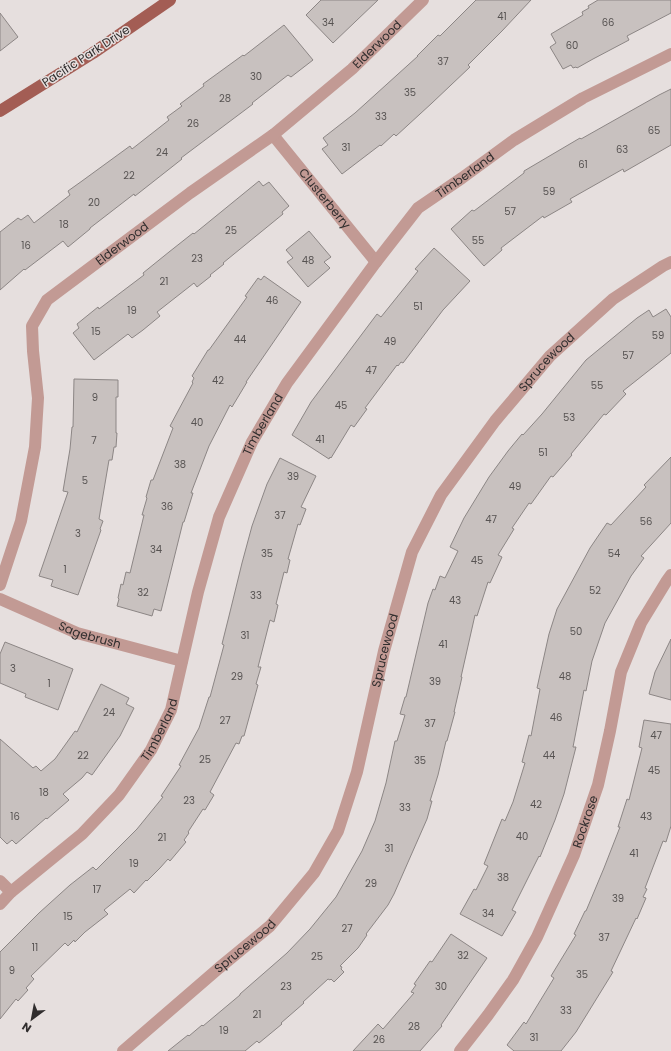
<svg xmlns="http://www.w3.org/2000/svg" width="671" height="1051" font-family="Poppins,sans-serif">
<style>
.building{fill:#c8c1bf;stroke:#8c8685}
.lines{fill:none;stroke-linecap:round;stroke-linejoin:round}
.minor{stroke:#c29a94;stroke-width:12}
.major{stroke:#a35d54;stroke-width:12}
.labels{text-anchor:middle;stroke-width:3;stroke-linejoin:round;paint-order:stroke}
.number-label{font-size:10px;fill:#575352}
.street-label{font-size:12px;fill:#312e2e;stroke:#e6dfde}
</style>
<rect width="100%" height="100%" fill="#e6dfde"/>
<g class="building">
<polygon points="321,0 378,0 333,43 306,15"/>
<polygon points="476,0 531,0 502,31 468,65 470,67 432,103 396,136 394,134 381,146 380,145 342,174 322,149 328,145 323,138 355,113 418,56 417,56 438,35 440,36"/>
<polygon points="598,0 671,0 671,13 627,36 629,40 593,59 577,68 576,67 573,68 571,65 563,69 550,47 556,43 551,34 583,15 582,12 589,8 588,6"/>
<polygon points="0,13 18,37 0,51"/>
<polygon points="284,25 313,60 291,77 288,75 252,103 253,104 181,158 182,159 135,196 134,194 90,228 90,229 68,247 63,241 25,270 24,269 0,290 0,232 18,218 21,220 28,215 34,223 70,195 68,191 82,181 130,146 132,149 169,120 167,117 182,106 180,104 204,86 203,84 243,55 244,56"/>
<polygon points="671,89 671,145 624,172 623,169 570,199 572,202 544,218 543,216 501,248 502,250 484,266 451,229 472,210 474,211 524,173 524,171 580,138 581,139 659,95"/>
<polygon points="259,181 263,186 269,182 289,206 282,212 283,214 223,263 224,264 210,275 211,276 197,287 194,283 157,312 160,316 143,330 132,338 128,334 94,360 73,333 79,328 77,324 98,307 99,309 144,275 143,273 169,252 193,233 194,234"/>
<polygon points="309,231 331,257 324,262 330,268 308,287 287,262 293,258 286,250"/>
<polygon points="434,248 470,281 443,310 403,363 401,362 398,366 397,365 365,408 367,409 354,427 351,425 331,458 330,457 329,459 292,435 311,402 377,314 381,317 418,271 415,269"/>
<polygon points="264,276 301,302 246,382 247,382 232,407 230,405 209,446 191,493 193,493 184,522 183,522 161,611 154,609 152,616 117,606 119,599 118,598 121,584 123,585 126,572 130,573 144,515 142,515 147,498 146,497 151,480 153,480 173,428 170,426 193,383 192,382 194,378 192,376 208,350 209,350 247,297 245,296 258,278 261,280"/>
<polygon points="666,309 671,317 671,353 623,391 626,394 606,415 604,414 571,454 572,455 553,477 551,476 531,504 529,503 512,528 514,529 498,555 502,557 490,583 488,582 477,616 475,615 461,677 462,677 454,712 455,712 447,741 446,741 438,775 430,801 432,801 427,819 394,894 388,905 366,934 367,935 358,948 340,966 342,967 341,969 344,972 334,982 331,979 330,980 328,979 303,1002 304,1003 281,1023 282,1024 259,1043 257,1041 245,1051 168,1051 188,1035 189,1036 202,1025 203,1026 240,995 240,994 287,953 310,929 336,897 362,851 375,821 386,783 395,741 397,741 405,715 400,714 405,697 406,697 428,603 433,589 435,590 440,576 445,578 458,551 450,547 464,518 489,477 508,451 522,434 523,435 542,414 586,360 637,318 649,310 653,317"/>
<polygon points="74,379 118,380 118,397 116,397 116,433 117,433 116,447 114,447 112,460 109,460 99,519 103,521 100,529 101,530 78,595 51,586 53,580 39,576 68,492 63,491 70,449 72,427 73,427"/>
<polygon points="671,457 671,523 641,556 644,558 631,576 605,623 592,661 586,691 584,690 573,747 576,747 564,794 555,820 540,857 539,856 512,910 516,912 502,936 460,914 474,889 476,890 488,866 484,864 502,819 505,821 513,802 525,763 522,762 529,735 531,736 540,689 537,688 549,634 557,609 590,548 607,523 611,525 646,487 644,485"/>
<polygon points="280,458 316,476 301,507 306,509 300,525 298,524 288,559 290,560 287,573 284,572 276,604 278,605 274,622 270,620 258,667 261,667 256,684 258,685 244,736 242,736 239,744 236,743 210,792 214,795 205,810 203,809 188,832 189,833 184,840 186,842 170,861 168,859 160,868 147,881 146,880 134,893 130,889 104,910 108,914 85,932 75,942 74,940 68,946 65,943 31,976 34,979 26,988 28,990 18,1001 16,999 0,1019 0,952 39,913 70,885 93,867 96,870 137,829 163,797 161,796 181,766 179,765 199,728 209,697 210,697 224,645 222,644 229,616 242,563 252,526 267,484"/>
<polygon points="671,639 671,700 649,694 655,672"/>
<polygon points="5,642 73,669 58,710 25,697 26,694 0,683 0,654"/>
<polygon points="101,684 129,698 126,704 134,708 120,736 92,775 87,772 82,778 63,794 69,800 47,819 46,818 16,844 12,840 7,844 0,837 0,739 33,768 36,766 41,771 55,759 75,731 77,732"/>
<polygon points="644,720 671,724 671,826 666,842 663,841 645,888 647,889 643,897 646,898 637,919 636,918 611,971 613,972 576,1032 561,1051 514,1051 507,1045 524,1022 526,1024 554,978 551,976 576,935 574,934 585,911 586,911 604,868 620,827 618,827 627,799 629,800 642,748 639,747"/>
<polygon points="451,934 487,958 441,1025 442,1026 420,1051 353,1051 378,1024 383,1029 414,993 411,992 416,985 414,984 430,961 432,962"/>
</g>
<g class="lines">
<g class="minor">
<path id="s1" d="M273 135 376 262"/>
<path id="s2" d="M0 585 21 521 35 447 38 398 33 351 32 326 47 300 190 193 273 135 352 69 423 0"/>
<path id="s3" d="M0 599 77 633 182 661"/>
<polyline points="0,881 11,892"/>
<path id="s4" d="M0 904 11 892 82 834 119 795 151 750 171 710 198 592 219 517 252 442 287 383 376 262 418 208 462 178 514 140 583 98 671 54"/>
<path id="s5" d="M123 1051 219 968 270 926 314 873 338 831 357 772 384 651 412 552 441 495 495 421 550 356 613 299 663 266 671 262"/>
<path id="s6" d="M460 1051 488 1015 513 980 537 937 574 855 598 785 610 731 621 672 641 623 666 582 671 575"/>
</g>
<polyline class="major" points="0,111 93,53 170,0"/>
</g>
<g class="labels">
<g class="number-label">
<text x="502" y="20">41</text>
<text x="328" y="26">34</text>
<text x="608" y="26">66</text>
<text x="572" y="49">60</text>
<text x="443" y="65">37</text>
<text x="256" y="80">30</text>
<text x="410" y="96">35</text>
<text x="225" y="102">28</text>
<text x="381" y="120">33</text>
<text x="193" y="127">26</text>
<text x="654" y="134">65</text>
<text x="346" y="151">31</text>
<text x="622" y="153">63</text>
<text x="162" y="156">24</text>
<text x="583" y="168">61</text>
<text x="129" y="179">22</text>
<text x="549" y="195">59</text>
<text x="94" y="206">20</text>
<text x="510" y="215">57</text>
<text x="64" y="228">18</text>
<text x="231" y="234">25</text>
<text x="478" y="244">55</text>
<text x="26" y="249">16</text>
<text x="197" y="262">23</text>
<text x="308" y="264">48</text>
<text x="164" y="285">21</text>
<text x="272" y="304">46</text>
<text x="418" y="310">51</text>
<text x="132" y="314">19</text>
<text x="96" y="335">15</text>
<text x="658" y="339">59</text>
<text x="240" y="343">44</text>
<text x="390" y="345">49</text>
<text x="628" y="359">57</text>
<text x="371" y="374">47</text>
<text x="218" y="384">42</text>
<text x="597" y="389">55</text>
<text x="95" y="401">9</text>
<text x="341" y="409">45</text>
<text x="569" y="421">53</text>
<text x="197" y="426">40</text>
<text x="320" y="443">41</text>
<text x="94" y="444">7</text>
<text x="543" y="456">51</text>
<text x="180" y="468">38</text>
<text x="293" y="480">39</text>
<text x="85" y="484">5</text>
<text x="515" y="490">49</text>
<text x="167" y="510">36</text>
<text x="280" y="519">37</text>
<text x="491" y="523">47</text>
<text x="646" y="525">56</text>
<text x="78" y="537">3</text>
<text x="156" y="553">34</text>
<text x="267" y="557">35</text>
<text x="614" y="557">54</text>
<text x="477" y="564">45</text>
<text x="65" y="573">1</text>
<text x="595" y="594">52</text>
<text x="143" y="596">32</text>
<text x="256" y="599">33</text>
<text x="455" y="604">43</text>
<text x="576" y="635">50</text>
<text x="245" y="639">31</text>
<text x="443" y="648">41</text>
<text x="13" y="672">3</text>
<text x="237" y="680">29</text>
<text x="565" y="680">48</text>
<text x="435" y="685">39</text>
<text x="49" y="687">1</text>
<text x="109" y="716">24</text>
<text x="556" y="721">46</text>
<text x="225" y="724">27</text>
<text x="430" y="727">37</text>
<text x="656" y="739">47</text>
<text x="83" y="759">22</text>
<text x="549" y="759">44</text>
<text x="205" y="763">25</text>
<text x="420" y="764">35</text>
<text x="654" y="774">45</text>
<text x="44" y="796">18</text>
<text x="189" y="804">23</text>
<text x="536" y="808">42</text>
<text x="405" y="811">33</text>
<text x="15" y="820">16</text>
<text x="646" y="820">43</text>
<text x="522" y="840">40</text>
<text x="162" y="841">21</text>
<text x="389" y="852">31</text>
<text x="634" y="857">41</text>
<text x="134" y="867">19</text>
<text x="503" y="881">38</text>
<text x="371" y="887">29</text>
<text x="97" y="893">17</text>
<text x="618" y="902">39</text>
<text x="488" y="917">34</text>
<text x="68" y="920">15</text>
<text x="347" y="932">27</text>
<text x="604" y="941">37</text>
<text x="35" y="951">11</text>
<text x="463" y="959">32</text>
<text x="317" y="960">25</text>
<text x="12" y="974">9</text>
<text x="582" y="978">35</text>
<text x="286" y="990">23</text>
<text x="441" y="990">30</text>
<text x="566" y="1014">33</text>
<text x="257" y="1018">21</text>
<text x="414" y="1030">28</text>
<text x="224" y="1034">19</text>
<text x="534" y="1041">31</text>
<text x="379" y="1043">26</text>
</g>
<g class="street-label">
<text dy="4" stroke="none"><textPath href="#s2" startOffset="712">Elderwood</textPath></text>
<text transform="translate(86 56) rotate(-33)" y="4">Pacific Park Drive</text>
<text dy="4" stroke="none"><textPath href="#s4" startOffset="887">Timberland</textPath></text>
<text dy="4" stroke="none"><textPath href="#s1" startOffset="82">Clusterberry</textPath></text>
<text dy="4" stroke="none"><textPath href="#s2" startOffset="388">Elderwood</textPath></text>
<text dy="4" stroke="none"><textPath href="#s5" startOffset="833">Sprucewood</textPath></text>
<text dy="4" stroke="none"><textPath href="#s4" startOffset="563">Timberland</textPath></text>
<text dy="4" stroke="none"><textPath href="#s3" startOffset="97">Sagebrush</textPath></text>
<text dy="4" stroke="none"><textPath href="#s5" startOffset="497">Sprucewood</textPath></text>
<text dy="4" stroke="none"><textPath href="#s4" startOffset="239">Timberland</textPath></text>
<text dy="4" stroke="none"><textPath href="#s6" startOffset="263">Rockrose</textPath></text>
<text dy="4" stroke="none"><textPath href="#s5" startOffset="161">Sprucewood</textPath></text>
</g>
</g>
<g transform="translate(32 1019) rotate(212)" stroke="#e6dfde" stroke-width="3" paint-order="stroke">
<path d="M0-3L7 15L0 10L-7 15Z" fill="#312e2e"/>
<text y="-6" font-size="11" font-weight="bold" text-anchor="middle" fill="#312e2e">N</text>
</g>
</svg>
